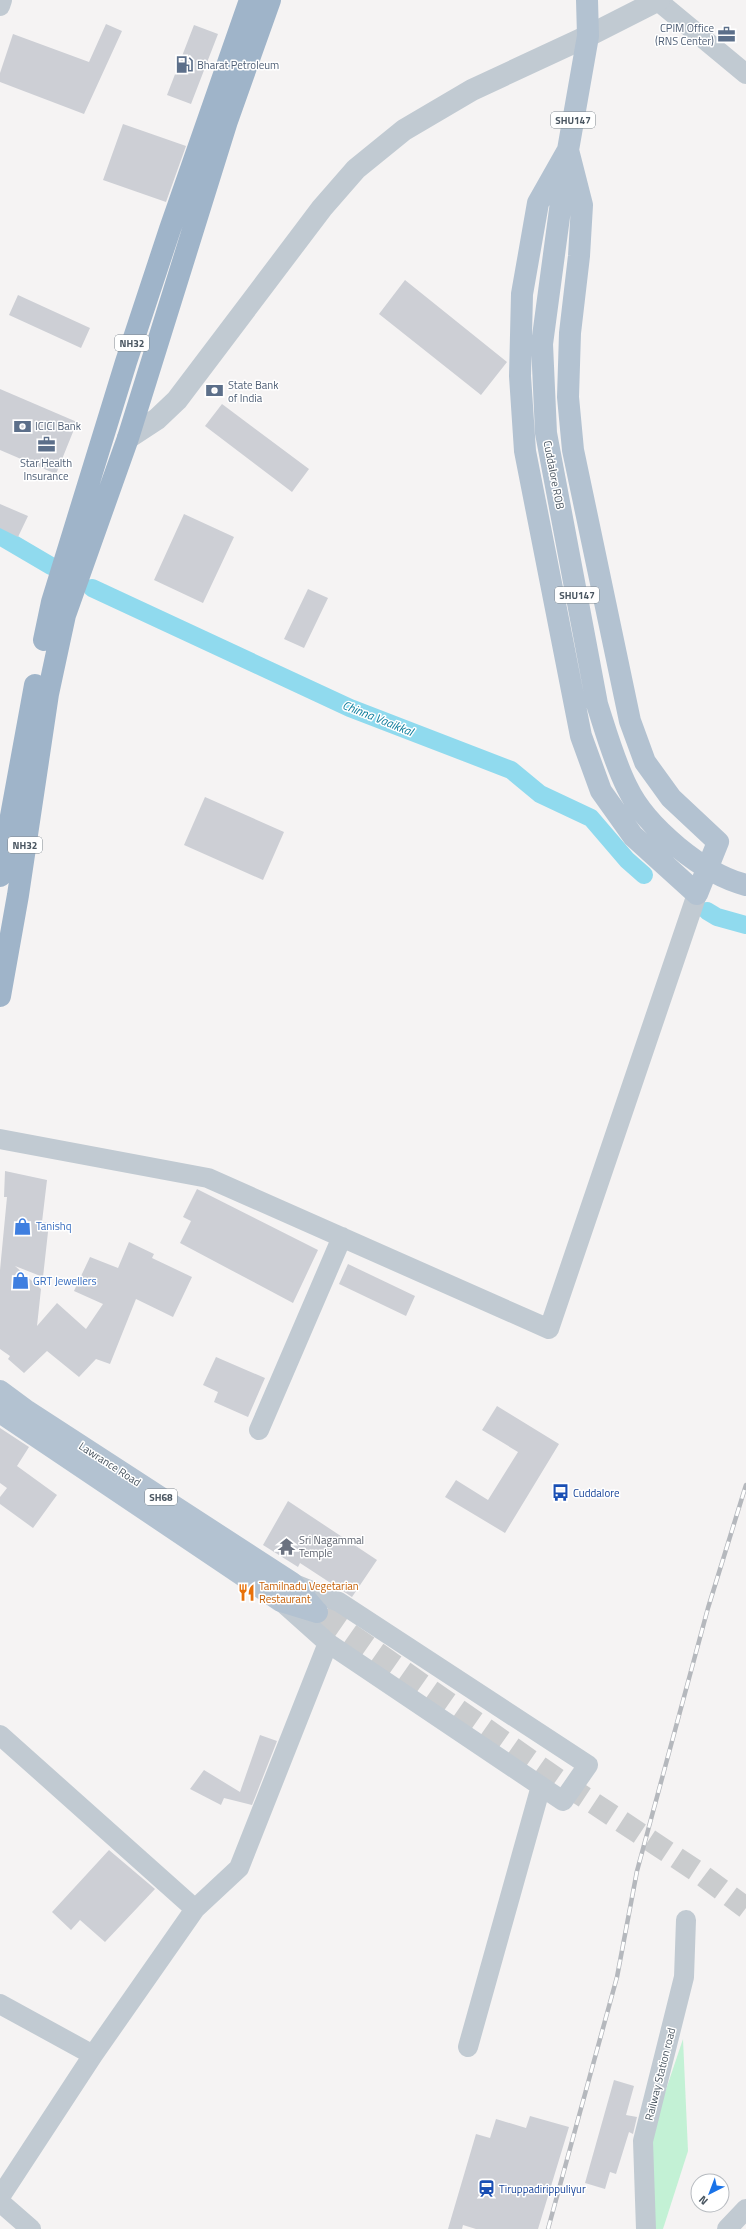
<svg xmlns="http://www.w3.org/2000/svg" width="746" height="2229" viewBox="0 0 746 2229" font-family="'Titillium Web',sans-serif">
	<style>
		.green { fill: #c3f1d5 }
		.lines { fill: none; stroke-linecap: round; stroke-linejoin: round }
		.canal { stroke: #90daee; stroke-width: 18 }
		.building { fill: #cdcfd5 }
		.primary-tunnel { stroke: #caccce; stroke-width: 22; stroke-dasharray: 22 11; stroke-linecap: butt }
		.minor { stroke: #c1cad2; stroke-width: 20 }
		.tertiary { stroke: #c1cad2; stroke-width: 22 }
		.primary { stroke: #b3c2d1; stroke-width: 22 }
		.trunk { stroke: #9fb4c9; stroke-width: 22 }
		.rail-casing { stroke: #b5b8bd; stroke-width: 4.5 }
		.rail { stroke: #fff; stroke-width: 3; stroke-dasharray: 9; stroke-linecap: butt }
		.labels { text-anchor: middle; dominant-baseline: central; stroke-width: 3; stroke-linejoin: round; paint-order: stroke }
		.shield { fill: #fff; stroke: #808990; stroke-width: 1 }
		.shield-label { font-size: 10px; font-weight: bold; fill: #4a5661 }
		.service-label { font-size: 11px; fill: #4e5e75; stroke: #fff; text-anchor: start }
		.street-label { font-size: 11px; fill: #4a5661; stroke: #fff }
		.shop-label { font-size: 11px; fill: #366cbe; stroke: #fff; text-anchor: start }
		.transit-label { font-size: 11px; fill: #164399; stroke: #fff; text-anchor: start }
		.worship-label { font-size: 11px; fill: #5b616d; stroke: #fff; text-anchor: start }
		.food-label { font-size: 11px; fill: #c56008; stroke: #fff; text-anchor: start }
		.water-label { font-size: 12px; font-style: italic; fill: #0c7c9b; stroke: #fff }
	</style>
	<rect width="100%" height="100%" fill="#f5f3f3"/>
	<!-- green -->
	<path class="green" d="M683 2039 688 2151 663 2229H654L649 2140Z"/>
	<g class="lines">
		<!-- canal -->
		<path class="canal" d="M0 536 51 566
			M92 588 350 708 511 770 540 794 591 818 627 860 644 875
			M707 911 717 917 746 925"/>
	</g>
	<!-- building -->
	<path class="building" d="M106 24 122 31 84 114 0 82V73L13 34 89 62Z
		M194 25 218 34 191 104 167 95Z
		M123 124 186 146 166 202 103 180Z
		M405 280 507 362 481 395 379 314Z
		M18 295 90 328 81 348 9 315Z
		M0 389 77 422 56 474 0 450Z
		M222 404 309 469 292 492 205 426Z
		M0 504 28 516 18 537 0 528Z
		M184 514 234 537 203 603 154 580Z
		M308 589 328 598 304 648 284 639Z
		M205 797 284 832 263 880 184 845Z
		M5 1171 47 1180 42 1222 49 1223 43 1277 15 1266 41 1289 37 1326 57 1303 86 1329 103 1304 74 1291 90 1257 118 1268 129 1242 154 1254 152 1258 192 1277 173 1317 136 1299 110 1364 96 1359 79 1377 47 1351 24 1373 8 1359 10 1356 0 1349V1270L7 1197H4Z
		M197 1189 318 1250 293 1303 180 1243 191 1221 183 1217Z
		M348 1264 415 1296 406 1316 339 1284Z
		M216 1357 265 1378 248 1417 214 1402 218 1392 203 1385Z
		M497 1406 559 1444 505 1533 445 1497 456 1480 488 1500 518 1452 482 1430Z
		M0 1428 29 1447 17 1466 57 1495 33 1528 0 1504V1497L7 1488 0 1483Z
		M288 1501 377 1560 352 1597 300 1563 298 1567 263 1545Z
		M260 1735 277 1741 252 1805 224 1798 221 1805 190 1789 204 1770 240 1792Z
		M109 1850 155 1889 105 1942 80 1920 71 1930 52 1912Z
		M614 2080 634 2086 626 2115 637 2117 633 2134 629 2132 616 2174 610 2172 605 2189 585 2183Z
		M530 2116 569 2127 538 2229H476L463 2225 462 2229H448L476 2134 490 2138 496 2119 526 2128Z"/>
	<g class="lines">
		<!-- primary-tunnel -->
		<path class="primary-tunnel" d="M323 1615 560 1781 695 1870 746 1908"/>
		<!-- minor -->
		<path class="minor" d="M658 1 746 74
			M0 6 2 0
			M0 1139 208 1178 549 1329 697 894
			M259 1430 342 1237
			M281 1601 328 1643 563 1801 588 1765 339 1602 292 1583
			M0 1735 195 1909
			M0 2004 93 2055
			M468 2047 541 1786
			M0 2197 93 2055 195 1909 239 1868 328 1643
			M0 2202 31 2229
			M646 2229 643 2141 684 1977 686 1920
			M727 2229 746 2209"/>
		<!-- tertiary -->
		<path class="tertiary" d="M128 438 157 419 177 400 322 208 356 169 404 130 472 90 588 36 659 0"/>
		<!-- primary -->
		<path class="primary" d="M587 0 588 36 568 150 542 344 546 433 597 704C606 732 614 761 627 787 646 827 703 874 746 885
			M568 150 582 205 579 256 570 333 568 397 573 450 630 721 645 762 671 798 718 842 697 894 633 836 601 791 581 736 525 451 520 376 522 294 538 203Z
			M0 1391 27 1411 292 1583 315 1610
			M0 1412 281 1601 317 1612"/>
		<!-- trunk -->
		<path class="trunk" d="M44 640 52 602 126 362 170 229 250 0
			M0 876 35 685
			M0 996 18 895 48 694 65 615 128 438 227 121 270 0"/>
		<defs>
			<path id="rail" d="M548 2229 617 1977 637 1871 708 1608 746 1485"/>
		</defs>
		<!-- rail casing -->
		<use href="#rail" class="rail-casing"/>
		<!-- rail -->
		<use href="#rail" class="rail"/>
	</g>
	<!-- icons -->
	<defs>
		<symbol id="office-bare" viewBox="-9 -9 18 18"><path d="M-6-3h4V-5.5h4V-3h4V5H-6ZM-1-4.5V-3h2v-1.5ZM-6 0V1H6V0Z" fill="#5c6f8a" stroke="#fff" stroke-width="2.5" paint-order="stroke"/></symbol>
		<symbol id="fuel-bare" viewBox="-9 -9 18 18"><path d="M-5.5-6h7V0h2V4h1.3V-2.5L3-4.5l.8-.8L6-3V5H2.5V1h-1V6h-7ZM-4.2-4.7v3.2H.2V-4.7Z" fill="#5c6f8a" stroke="#fff" stroke-width="2.5" paint-order="stroke"/></symbol>
		<symbol id="bank-bare" viewBox="-9 -9 18 18"><path d="M-6-4H6V4H-6ZM0-2.3a2.3 2.3 0 1 0 0 4.6a2.3 2.3 0 1 0 0-4.6Z" fill="#5c6f8a" stroke="#fff" stroke-width="2.5" paint-order="stroke"/></symbol>
		<symbol id="shop-bare" viewBox="-9 -9 18 18"><path d="M-5-2.5h2.3a2.7 3.5 0 0 1 5.4 0H5L5.5 6h-11ZM-1.5-2.5h3a1.5 2.3 0 0 0-3 0Z" fill="#3f7fe0" stroke="#fff" stroke-width="2.5" paint-order="stroke"/></symbol>
		<symbol id="bus-bare" viewBox="-9 -9 18 18"><path d="M-5-6H5V4H4V6H2V4H-2V6H-4V4H-5ZM-3.5-4V0h7V-4ZM-3.5 1.2v1.5H-2V1.2ZM2 1.2v1.5H3.5V1.2Z" fill="#1a4fb4" stroke="#fff" stroke-width="2.5" paint-order="stroke"/></symbol>
		<symbol id="temple-bare" viewBox="-9 -9 18 18"><path d="M0-6L5-2H3V0L6.5 2.5H4V6H1.5V3h-3V6H-4V2.5H-6.5L-3 0V-2H-5Z" fill="#6b7280" stroke="#fff" stroke-width="2.5" paint-order="stroke"/></symbol>
		<symbol id="restaurant-bare" viewBox="-9 -9 18 18"><path d="M-5-6h1v4h1v-4h1v4h1v-4h1v5L-1.5 .5V6h-2V.5L-5-1ZM5-6V6H3V1.5H1.5Q1.5-4 5-6Z" fill="#e8710a" stroke="#fff" stroke-width="2.5" paint-order="stroke"/></symbol>
		<symbol id="station-bare" viewBox="-9 -9 18 18"><path d="M-3-6H3Q5-6 5-4V2Q5 4 3 4L4.5 6H3L1.5 4h-3L-3 6H-4.5L-3 4Q-5 4-5 2V-4Q-5-6-3-6ZM-3.5-4v3h7v-3ZM-3.5 1v1.5H-2V1ZM2 1v1.5H3.5V1Z" fill="#1a4fb4" stroke="#fff" stroke-width="2.5" paint-order="stroke"/></symbol>
	</defs>
	<g fill-rule="evenodd">
		<use href="#office-bare" x="714" y="22" width="25" height="25"/>
		<use href="#fuel-bare" x="172" y="52" width="25" height="25"/>
		<use href="#bank-bare" x="202" y="378" width="25" height="25"/>
		<use href="#bank-bare" x="10" y="414" width="25" height="25"/>
		<use href="#office-bare" x="34" y="432" width="25" height="25"/>
		<use href="#shop-bare" x="10" y="1214" width="25" height="25"/>
		<use href="#shop-bare" x="8" y="1268" width="25" height="25"/>
		<use href="#bus-bare" x="548" y="1480" width="25" height="25"/>
		<use href="#temple-bare" x="274" y="1534" width="25" height="25"/>
		<use href="#restaurant-bare" x="234" y="1580" width="25" height="25"/>
		<use href="#station-bare" x="474" y="2176" width="25" height="25"/>
	</g>
	<g class="labels">
		<!-- shield labels -->
		<g class="shield">
			<rect x="551" y="112" width="44" height="16" rx="3"/>
			<rect x="115" y="335" width="34" height="16" rx="3"/>
			<rect x="555" y="587" width="44" height="16" rx="3"/>
			<rect x="8" y="837" width="34" height="16" rx="3"/>
			<rect x="145" y="1489" width="32" height="16" rx="3"/>
		</g>
		<g class="shield-label">
			<text x="573" y="120">SHU147</text>
			<text x="132" y="343">NH32</text>
			<text x="577" y="595">SHU147</text>
			<text x="25" y="845">NH32</text>
			<text x="161" y="1497">SH68</text>
		</g>
		<!-- service labels -->
		<g class="service-label">
			<text x="714" y="28" text-anchor="end">CPIM Office<tspan x="714" dy="13">(RNS Center)</tspan></text>
			<text x="197" y="65">Bharat Petroleum</text>
			<text x="228" y="385">State Bank<tspan x="228" dy="13">of India</tspan></text>
			<text x="35" y="426">ICICI Bank</text>
			<text x="46" y="463" text-anchor="middle">Star Health<tspan x="46" dy="13">Insurance</tspan></text>
		</g>
		<!-- street labels -->
		<g class="street-label">
			<text transform="translate(554 475) rotate(79)">Cuddalore ROB</text>
			<text transform="translate(110 1464) rotate(33)">Lawrance Road</text>
			<text transform="translate(660 2074) rotate(-76)">Railway Station road</text>
		</g>
		<!-- shop labels -->
		<g class="shop-label">
			<text x="36" y="1226">Tanishq</text>
			<text x="33" y="1281">GRT Jewellers</text>
		</g>
		<!-- transit labels -->
		<g class="transit-label">
			<text x="573" y="1493">Cuddalore</text>
			<text x="499" y="2189">Tiruppadirippuliyur</text>
		</g>
		<!-- worship labels -->
		<g class="worship-label">
			<text x="299" y="1540">Sri Nagammal<tspan x="299" dy="13">Temple</tspan></text>
		</g>
		<!-- food labels -->
		<g class="food-label">
			<text x="259" y="1586">Tamilnadu Vegetarian<tspan x="259" dy="13">Restaurant</tspan></text>
		</g>
		<!-- water labels -->
		<g class="water-label">
			<text transform="translate(378 718) rotate(22)">Chinna Vaaikkal</text>
		</g>
	</g>
	<!-- north arrow -->
	<g transform="translate(710 2193) rotate(222)"><circle r="19" fill="#ffffff" stroke="#b7bbc0"/>
	<path d="M0-3L7 15L0 10L-7 15Z" fill="#1a73e8"/>
	<text y="-6" font-size="11" font-weight="bold" text-anchor="middle" fill="#4a5661">N</text>
	</g>
</svg>
